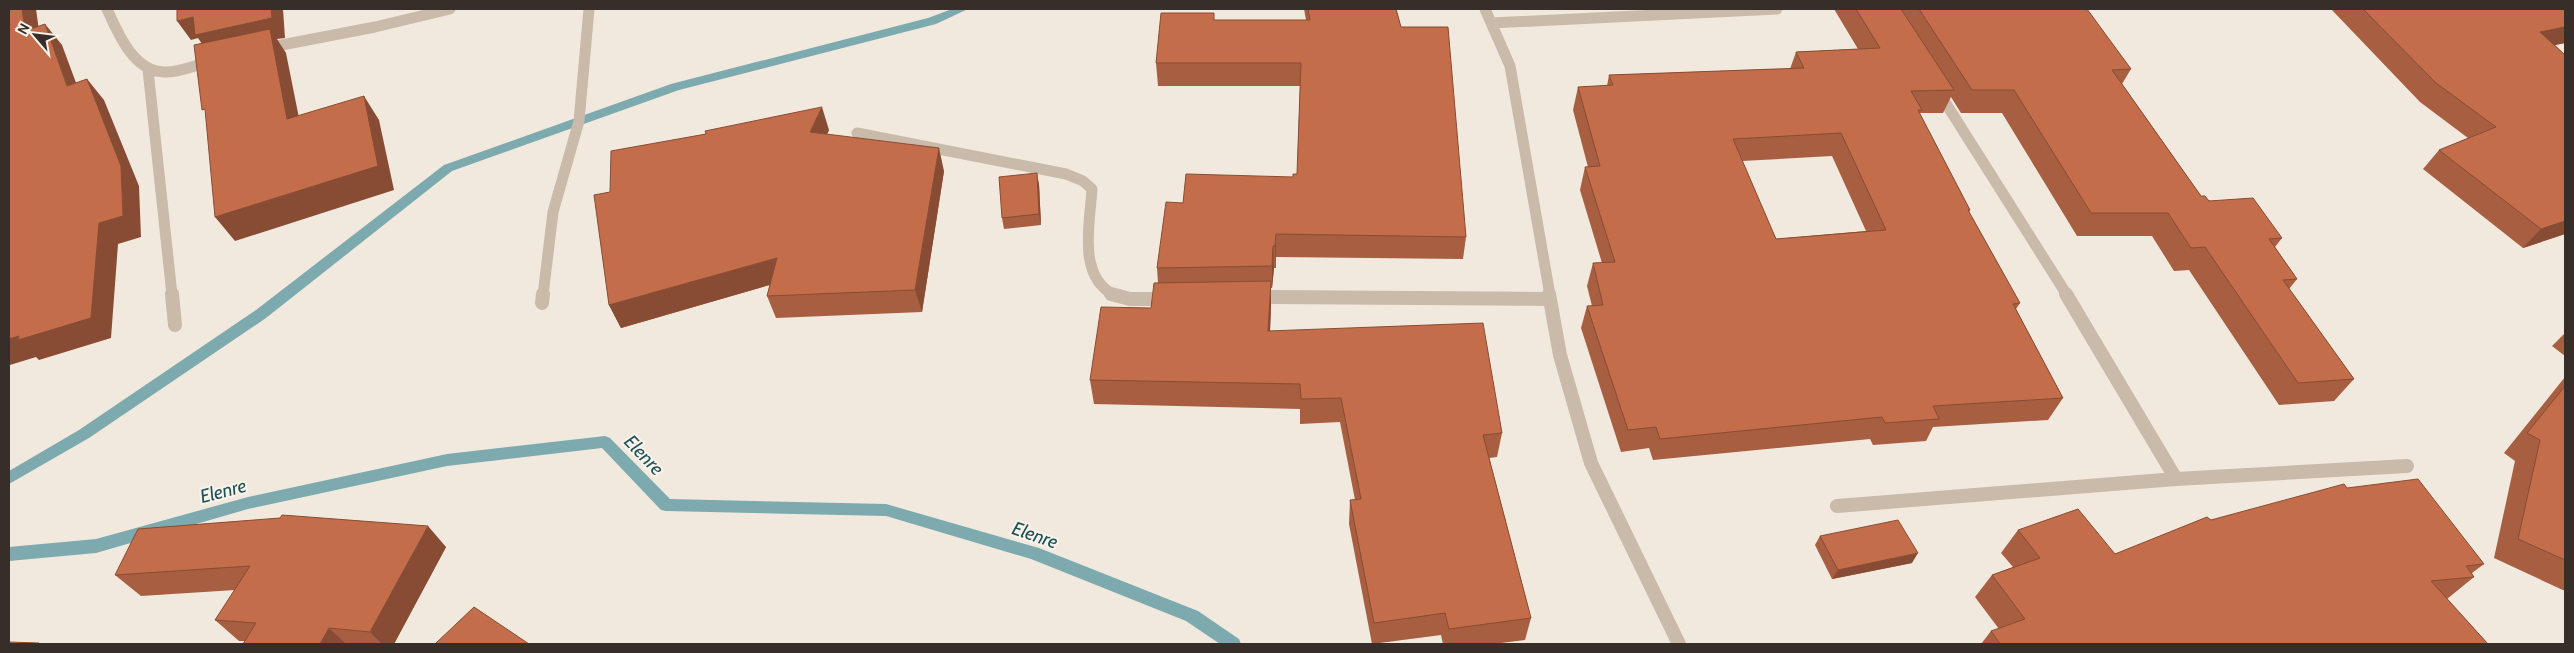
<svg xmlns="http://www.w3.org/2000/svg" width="2574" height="653" viewBox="0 0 2574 653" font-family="Cabin,sans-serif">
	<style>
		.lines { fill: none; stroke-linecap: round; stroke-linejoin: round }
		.stream { fill: #7daaae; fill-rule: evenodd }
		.street-far1 { stroke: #cabaaa; stroke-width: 11 }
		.street { stroke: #cabaaa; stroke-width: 14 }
		.wall { fill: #a85e40; fill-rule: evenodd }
		.shaded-wall { fill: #884c34 }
		.building { fill: #c36d4a; stroke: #884c34; fill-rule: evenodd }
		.labels { text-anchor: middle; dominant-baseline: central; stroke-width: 4; stroke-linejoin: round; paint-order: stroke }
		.water-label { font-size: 19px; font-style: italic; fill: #1f5258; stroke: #f9f3ea }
	</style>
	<rect width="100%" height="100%" fill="#f2e9de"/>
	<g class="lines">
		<!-- stream -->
		<path class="stream" d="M952 9H968L936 24 679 90 452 171 266 318 89 438 9 484V471L79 430 256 310 444 165 671 84 928 18Z
			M605 436 610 438 670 499 886 504 1039 548 1198 611 1239 639 1241 644H1220L1186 621 1031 559 886 516 666 511 661 510 602 448 447 466 248 509 96 553 9 561V547L96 539 248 497 447 454Z"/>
		<!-- street-far1 -->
		<path class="street-far1" d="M107 9C118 33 133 71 164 72 180 73 197 64 213 61
			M1485 9 1510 66 1550 295
			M1491 23 1777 9
			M266 48 375 27 450 9
			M148 70 172 295
			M1938 91 2067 295
			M857 133 1066 174 1083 181 1092 189C1090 223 1077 276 1114 295
			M543 295 553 212 579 121 589 9"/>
		<!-- street -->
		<path class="street" d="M172 294 175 325
			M1111 294 1130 299H1168
			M1549 294 1560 355 1591 463 1679 644
			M2066 294 2176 479
			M1255 297 1550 299
			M542 303 543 294
			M1837 506 2176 479 2407 466"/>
	</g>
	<!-- wall -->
	<path class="wall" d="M1304 9H1396L1401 27 1466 237 1463 259 1276 257V268H1274L1272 288H1271V306L1270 331 1502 433 1497 457 1489 458 1531 618 1525 640 1493 644H1443L1441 635 1372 644 1349 524 1350 500H1355L1340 422 1300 424V409L1094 404 1090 380 1151 308 1158 283 1157 268 1183 203 1293 177 1297 174 1300 86H1158L1156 63 1214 20H1306Z
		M1834 9H2086L2131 69 2122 84 2201 196 2282 238 2275 247 2297 279 2289 289 2354 379 2334 401 2279 405 2189 270 2174 271 2152 236H2077L2002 113H1961L1951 97 1943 113H1920V114L1970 210 1969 212 2020 303 2016 309 2063 398 2048 420 1933 427 1926 441 1873 445 1870 439 1653 460 1649 448 1621 452 1581 328 1587 306H1592L1587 286 1593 263H1602L1580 190 1585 167H1588L1573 110 1578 87 1607 86 1609 75 1790 69 1796 52 1858 49ZM1832 156 1866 231 1776 239 1742 161Z
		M2331 9H2565V43L2555 45 2565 55V234L2523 248 2423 169 2439 150 2468 138 2420 102Z
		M829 130 827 134 944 171 922 312 776 318 767 296 770 285 621 328 609 305 610 192Z
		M1039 184 1041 225 1004 229 1002 218Z
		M2565 333V356L2552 346Z
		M2565 377V591L2494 558 2515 461 2504 453Z
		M2347 488 2484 564 2472 573 2474 577 2447 599 2488 644H1981L1991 631 1999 629 1975 597 1992 575 2013 567 2001 553 2018 530 2115 554 2211 520Z
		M1820 536 1912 563 1832 579 1815 545Z
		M446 547 394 644H243L245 641H239L215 620 235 590 141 596 115 575Z"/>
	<!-- shaded-wall -->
	<path class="shaded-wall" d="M22 9H36L42 52 25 31Z
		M271 9H283L285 38 277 39 286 53 304 143 209 54 198 38 191 40 177 21 193 17Z
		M45 24 62 45 85 107 67 86Z
		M2565 27V43L2524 51 2540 32Z
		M87 79 104 100 139 186 141 237 118 244 111 338 39 360 36 357 10 365 9 364V339L99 223Z
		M364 96 379 120 394 190 235 241 215 217Z
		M822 107 829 130 818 155 810 132Z
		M939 148 944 171 922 312 915 290Z
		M1037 173 1039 184 1041 225 1039 214Z
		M2565 221V234L2523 248 2541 229Z
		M1276 234V268L1275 246Z
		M1273 246 1274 268 1272 288V266Z
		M777 258 786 280 621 328 609 305Z
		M1271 281V306L1269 356 1268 331Z
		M428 526 446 547 394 644H382L370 632Z
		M1918 553 1912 563 1832 579 1838 570Z
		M329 628 346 644H320Z"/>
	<!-- building -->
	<path class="building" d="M9 9H22L25 31 45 24 67 86 87 79 121 166 123 216 99 223 91 318 18 340 19 336 9 339Z
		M177 9H271L272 18 195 35 193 17 177 21Z
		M1308 9H1396L1401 27H1448L1466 237 1276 234 1275 246H1273L1272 266 1157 268 1166 202 1183 203 1186 174 1293 177V174H1297L1301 63H1156L1161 13H1214V20H1310Z
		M1856 9H1901L1954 90 1911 91 1922 110H1918L1970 210H1968L2020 303 2013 304 2063 398 1933 406 1939 419 1885 423 1882 417 1660 439 1656 427 1628 430 1587 306 1603 305 1593 263 1615 262 1585 167 1600 166 1578 87 1613 85 1609 75 1804 68 1796 52 1880 48ZM1841 133 1886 230 1776 239 1733 139Z
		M1919 9H2087L2131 69 2112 70 2201 196H2205L2209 201 2253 198 2282 238 2269 239 2297 279 2283 280 2354 379 2298 383 2205 247 2191 248 2168 213H2091L2014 90H1972Z
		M2363 9H2565V27L2540 32 2565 55V221L2541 229 2439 150 2496 127 2436 83Z
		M270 29 287 119 364 96 378 166 215 217 205 109 202 110 194 45Z
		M822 107 810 132 939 148 915 290 767 296 777 258 609 305 594 195 610 192 611 151 706 134 705 131Z
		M1037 173 1039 214 1002 218 999 177Z
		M1271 281 1268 331 1483 323 1502 433 1483 435 1531 618 1449 629 1445 613 1374 623 1350 500 1361 499 1341 398 1301 399 1300 384 1090 380 1101 307 1151 308 1154 283Z
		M2565 386V560L2518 539 2540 440 2527 433Z
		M2418 479 2484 564 2466 566 2474 577 2431 581 2488 644H2000L1991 631 2025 619 1992 575 2040 558 2018 530 2078 509 2115 554 2207 517 2211 520 2344 484 2347 488Z
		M282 515 428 526 370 632 329 628 320 644H243L256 623 215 620 250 566 115 575 138 529 280 518Z
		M1898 520 1918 553 1838 570 1820 536Z
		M474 607 529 644H435Z
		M9 642 39 643 38 644H9Z"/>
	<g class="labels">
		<!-- water labels -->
		<g class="water-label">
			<text transform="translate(644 455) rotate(46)">Elenre</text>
			<text transform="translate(223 491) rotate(-15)">Elenre</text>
			<text transform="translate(1035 535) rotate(19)">Elenre</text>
		</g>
	</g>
	<!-- border -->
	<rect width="2574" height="653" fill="none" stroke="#372e29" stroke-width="20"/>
	<!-- north arrow -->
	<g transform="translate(35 35) rotate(298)" stroke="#f9f3ea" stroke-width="4" paint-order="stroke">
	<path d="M0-4L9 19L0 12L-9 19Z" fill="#372e29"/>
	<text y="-8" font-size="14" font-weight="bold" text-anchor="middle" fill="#372e29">N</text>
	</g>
</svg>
